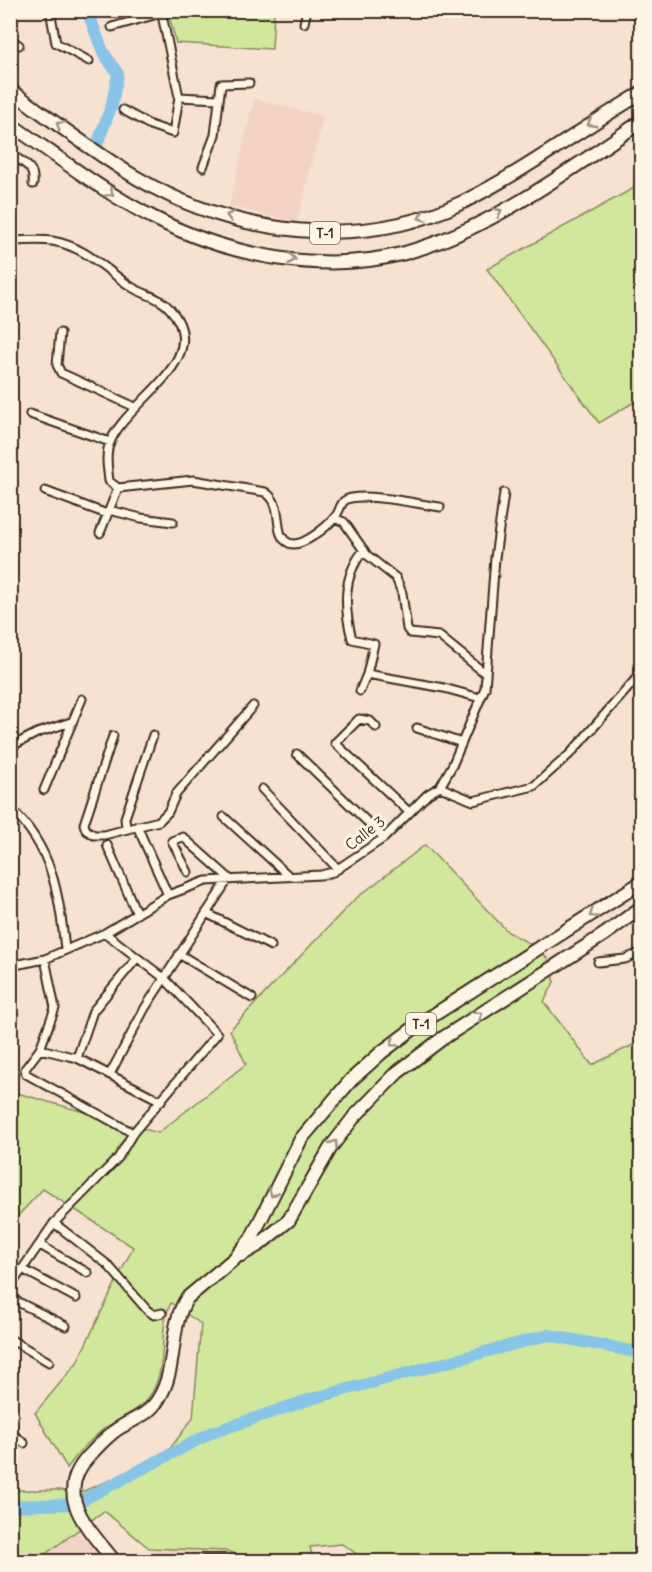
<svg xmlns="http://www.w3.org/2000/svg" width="652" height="1572" viewBox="0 0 652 1572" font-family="Delius,sans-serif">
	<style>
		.built { fill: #f3d3c3 }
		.green { fill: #d1e79c; stroke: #86885d; stroke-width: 1.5 }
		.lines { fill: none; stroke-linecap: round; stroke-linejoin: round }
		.river { stroke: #87c4e7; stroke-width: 12 }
		.street-casing { stroke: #3b2a1e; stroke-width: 11 }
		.secondary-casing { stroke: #3b2a1e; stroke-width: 14 }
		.highway-casing { stroke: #3b2a1e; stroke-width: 16 }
		.street { stroke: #fcf5e5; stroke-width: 7 }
		.secondary { stroke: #fcf5e5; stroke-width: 9 }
		.highway { stroke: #fcf5e5; stroke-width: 12 }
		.oneway { stroke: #9c9082 }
		.labels { text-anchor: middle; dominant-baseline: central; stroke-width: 6; stroke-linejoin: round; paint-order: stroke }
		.shield { fill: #fcf5e5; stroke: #75675a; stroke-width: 1.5 }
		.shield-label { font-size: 14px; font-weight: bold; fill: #3b2a1e }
		.street-label { font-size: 15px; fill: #3b2a1e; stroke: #fcf5e5 }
	</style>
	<rect width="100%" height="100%" fill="#f7e1d1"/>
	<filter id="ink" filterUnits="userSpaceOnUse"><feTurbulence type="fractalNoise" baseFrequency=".0167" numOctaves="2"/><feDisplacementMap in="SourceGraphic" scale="12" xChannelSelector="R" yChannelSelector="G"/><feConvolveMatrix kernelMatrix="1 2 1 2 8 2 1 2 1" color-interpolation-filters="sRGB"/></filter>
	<g filter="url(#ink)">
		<!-- built -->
		<path class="built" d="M254 99 323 116 297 223 229 206Z
			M90 1521 107 1545 117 1552 136 1557 173 1545 223 1549 226 1561 36 1562Z"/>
		<!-- green -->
		<path class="green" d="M168 11H274L272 49 176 43Z
			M641 184V398L599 423 487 269Z
			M425 845 508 932 540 949 554 968V982L544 1002 592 1065 641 1041V1561H367L342 1544 310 1547 313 1561H254L227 1551 149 1548 104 1511 36 1561H11V1490H59L79 1493 163 1458 193 1418 201 1324 171 1303C158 1329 167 1358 156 1384 147 1408 125 1415 105 1428 90 1439 78 1453 67 1468L35 1413 76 1364 133 1247 43 1189 11 1223 10 1091 158 1133 246 1064 230 1030 354 900Z"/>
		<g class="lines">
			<!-- river -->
			<path class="river" d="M87 10 103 52 118 74 112 104 97 145
				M10 1506 75 1504 211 1433 311 1399 548 1335 642 1353"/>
			<defs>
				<path id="street" d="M50 10 56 43 89 61
					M304 23 307 10
					M112 27 161 13
					M10 39 19 45
					M179 97 218 99
					M123 110 150 125 173 133 179 97 161 10
					M10 153C23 164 35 165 33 184
					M203 167 215 135 221 84 249 83
					M10 241C24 241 38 239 52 241 84 246 105 269 130 286 143 295 159 296 170 309 216 361 124 401 109 445 105 456 108 470 109 481L118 488 193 480 265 492C286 505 271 535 289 543 301 549 328 526 335 517 339 513 340 505 344 501 357 490 423 505 440 507
					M60 333 57 365 61 373 135 407
					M30 414 110 442
					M45 491 107 514
					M109 510 141 518 173 522
					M334 518 344 522 367 555 396 578 402 593 407 629 410 633 439 636 486 674
					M100 533 118 488
					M367 674 444 688 480 698
					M360 691 367 674 374 644 352 639C344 608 342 576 364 550
					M376 727 370 721 359 719 335 743 409 812
					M417 728 462 743
					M113 736 84 824 86 830 94 835H104L159 821 168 812 176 794 253 706
					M10 747 37 733 71 722
					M297 754 384 838
					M440 787 473 801 534 786 571 753 642 672
					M262 789 338 869
					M44 790 82 699
					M10 808C52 846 60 896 65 950
					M224 817 289 876
					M137 826 168 895
					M126 828 125 818 153 735
					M107 845 137 914
					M206 913 271 946
					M179 954 252 998
					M45 959 55 1008 40 1049 77 1058 161 1101
					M598 962 625 959 642 952
					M10 966 45 959 105 933 168 895 206 881 321 875 333 872 384 838 428 794 440 787 452 766 485 688 495 558 504 493
					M40 1049 25 1069 26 1074 133 1133
					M77 1058 93 1011 137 958
					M110 1074 145 1008 229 878 183 837 172 841 188 872
					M54 1223 108 1265 147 1310 154 1315 162 1313
					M40 1245 88 1273
					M24 1270 76 1298
					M10 1287 54 1223 118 1158 133 1133 217 1034 164 978 105 933
					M10 1298 66 1326
					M10 1339 49 1362
					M10 1432 24 1443"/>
				<path id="secondary" d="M204 1562H231"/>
				<path id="highway" d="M10 90C52 120 93 152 137 178 234 235 360 252 463 202 525 171 582 128 642 93
					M10 124C57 156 103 192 154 218 228 256 323 275 405 253 491 229 568 171 642 121
					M241 1255 260 1244 289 1220 331 1147 354 1117 398 1072 443 1038 605 934 642 907
					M115 1562C88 1528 52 1495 89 1456 98 1446 108 1435 119 1428 134 1419 150 1414 159 1398 178 1367 168 1328 187 1298L235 1258 251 1239 301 1139 351 1080 382 1052 418 1025 642 882"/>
			</defs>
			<!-- street casing -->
			<use href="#street" class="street-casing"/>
			<!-- secondary casing -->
			<use href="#secondary" class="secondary-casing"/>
			<!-- highway casing -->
			<use href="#highway" class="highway-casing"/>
			<!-- street -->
			<use href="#street" class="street"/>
			<!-- secondary -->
			<use href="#secondary" class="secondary"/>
			<!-- highway -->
			<use href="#highway" class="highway"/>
		</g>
		<!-- one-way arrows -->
		<defs><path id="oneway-chevron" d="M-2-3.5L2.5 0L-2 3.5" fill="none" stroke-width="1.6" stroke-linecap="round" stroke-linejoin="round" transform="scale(1.5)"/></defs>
		<g class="oneway">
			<use href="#oneway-chevron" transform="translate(591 123) rotate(149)"/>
			<use href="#oneway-chevron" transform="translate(60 125) rotate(-145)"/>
			<use href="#oneway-chevron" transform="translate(110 193) rotate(34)"/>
			<use href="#oneway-chevron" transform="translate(498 212) rotate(-27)"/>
			<use href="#oneway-chevron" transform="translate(230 216) rotate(-164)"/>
			<use href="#oneway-chevron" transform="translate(422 217) rotate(160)"/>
			<use href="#oneway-chevron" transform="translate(292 259) rotate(6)"/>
			<use href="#oneway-chevron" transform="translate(593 914) rotate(146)"/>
			<use href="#oneway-chevron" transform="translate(479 1015) rotate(-32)"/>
			<use href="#oneway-chevron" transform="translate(394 1043) rotate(144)"/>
			<use href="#oneway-chevron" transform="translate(334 1144) rotate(-55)"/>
			<use href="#oneway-chevron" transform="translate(273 1193) rotate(114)"/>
		</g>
	</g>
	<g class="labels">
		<!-- shield labels -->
		<g class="shield">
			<rect x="310" y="222" width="30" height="22" rx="4.5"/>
			<rect x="406" y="1013" width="30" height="22" rx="4.5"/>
		</g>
		<g class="shield-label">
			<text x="325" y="233">T-1</text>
			<text x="421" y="1024">T-1</text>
		</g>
		<!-- street labels -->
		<g class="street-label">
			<text transform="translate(365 833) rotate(-38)">Calle 3</text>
		</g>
	</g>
	<!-- margin -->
	<rect width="652" height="1572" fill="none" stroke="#fcf5e5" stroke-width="36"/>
	<rect x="18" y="18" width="616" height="1536" fill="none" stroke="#3b2a1e" stroke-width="2" filter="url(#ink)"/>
</svg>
